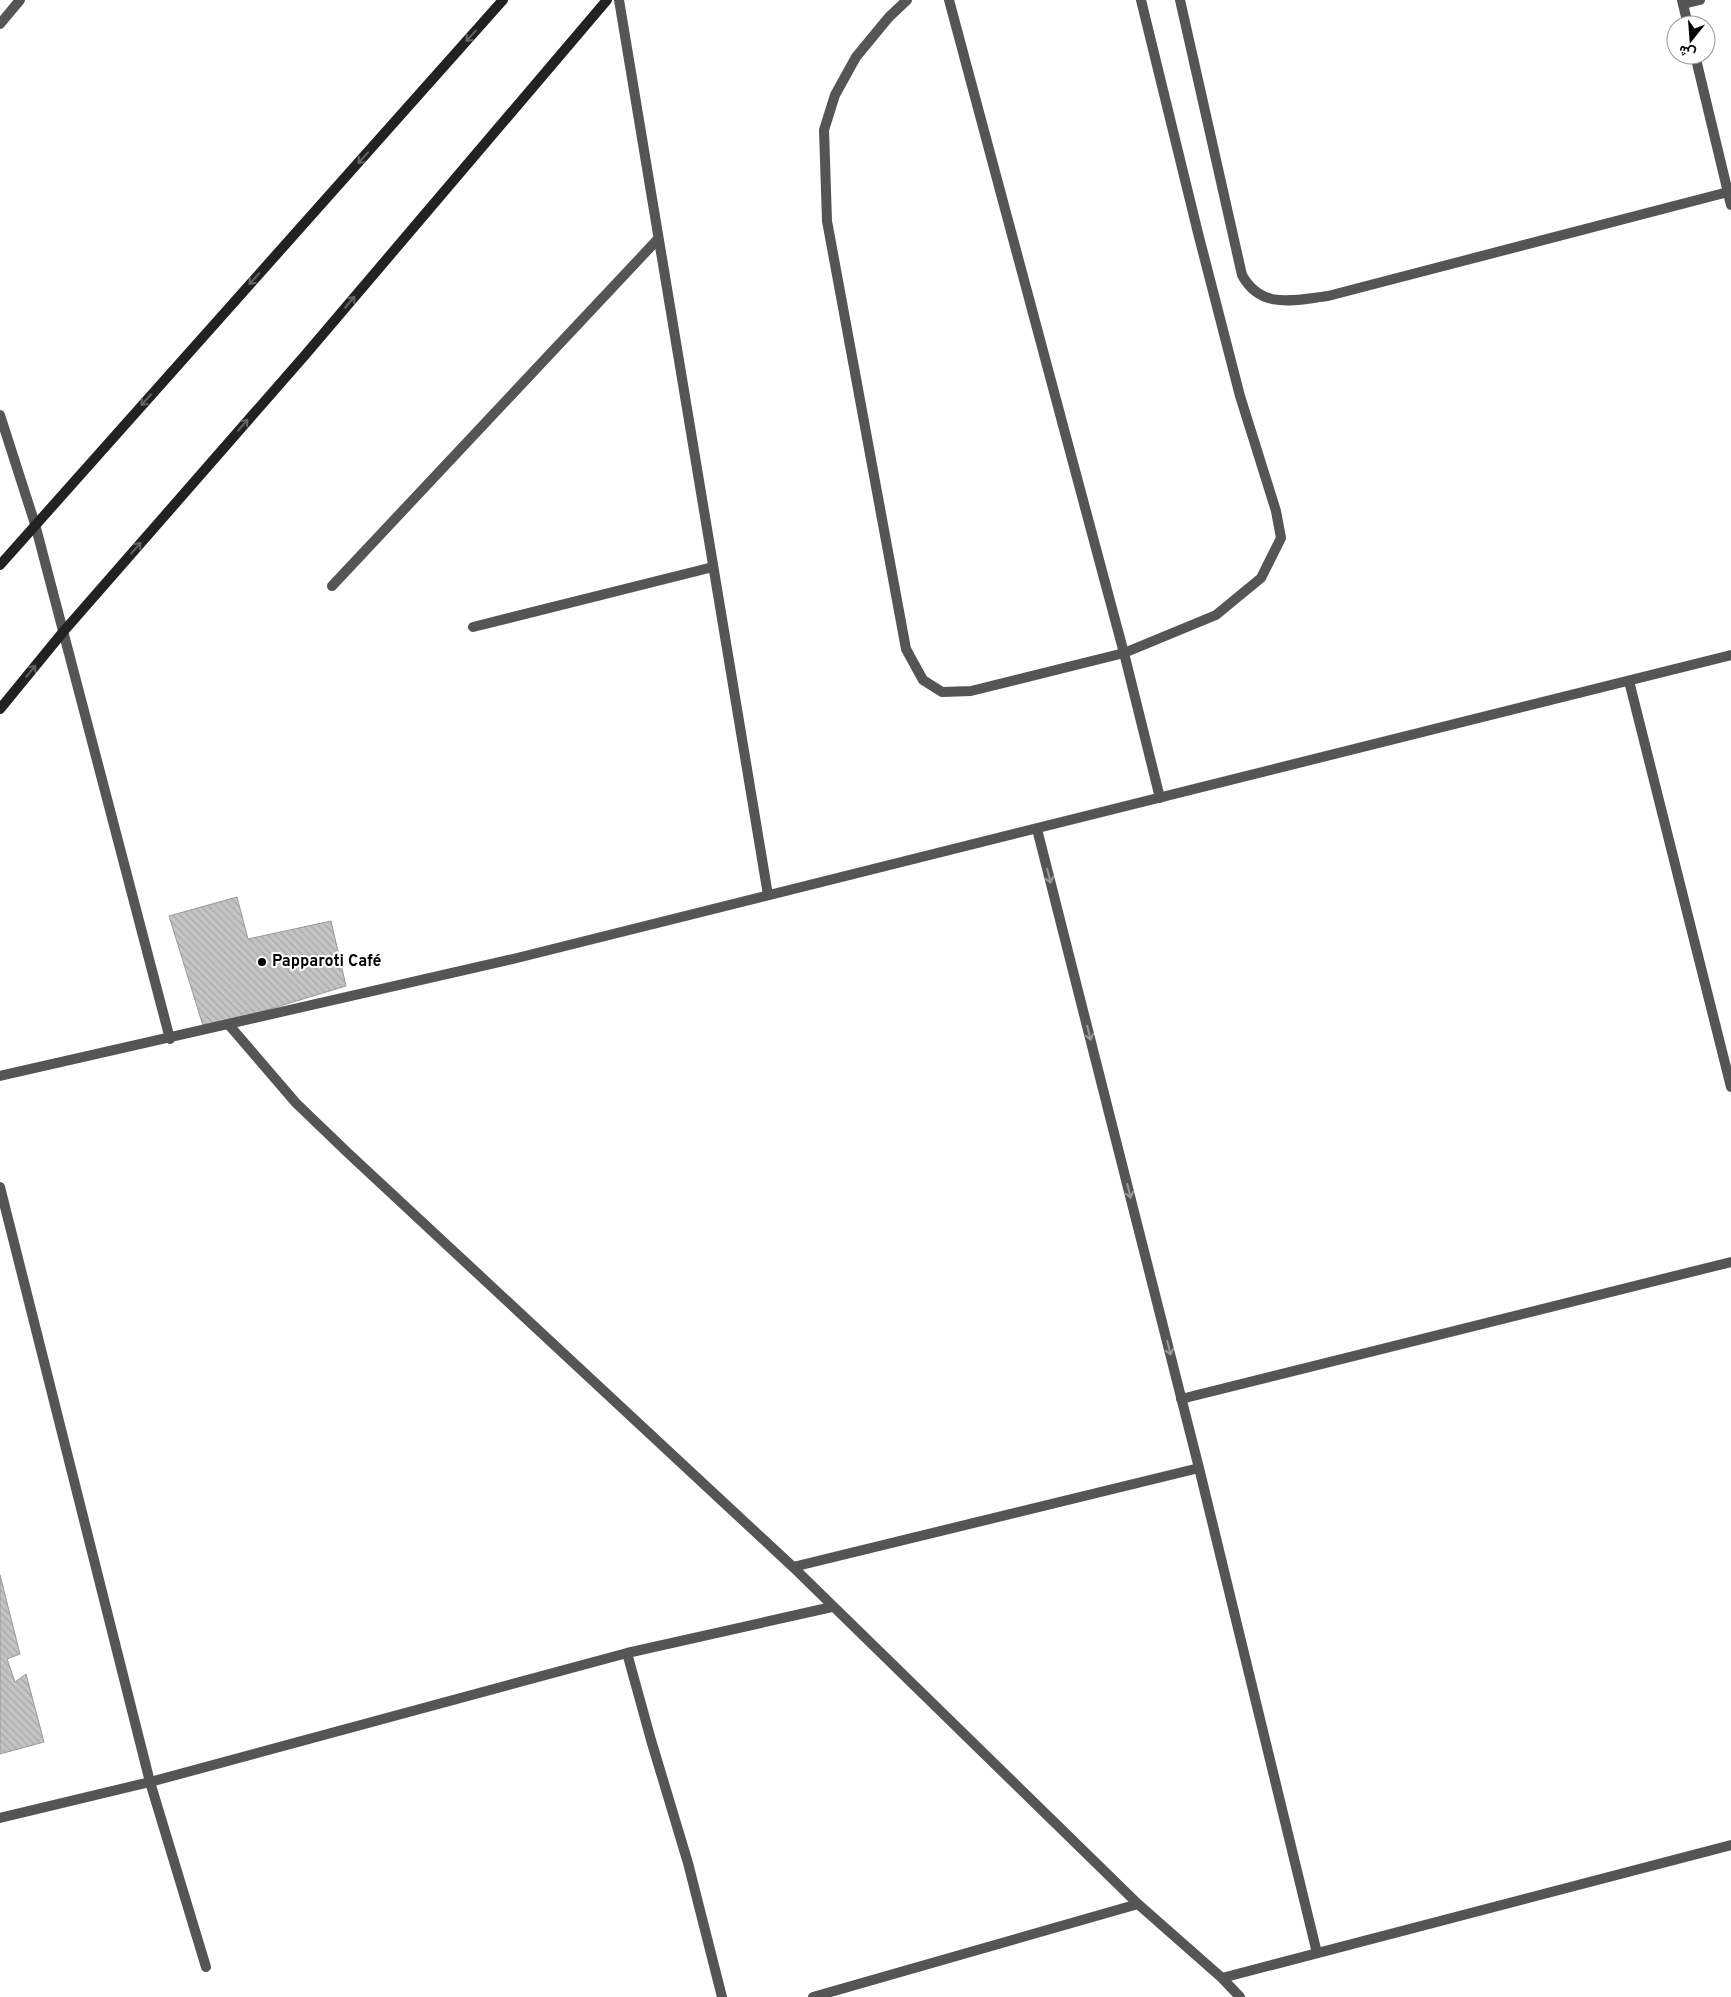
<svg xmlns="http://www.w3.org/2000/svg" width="1731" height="1997" viewBox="0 0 1731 1997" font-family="Overpass,Vazirmatn,sans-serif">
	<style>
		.building { fill: url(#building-back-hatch); stroke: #999 }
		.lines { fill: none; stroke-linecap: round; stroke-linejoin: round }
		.lane { stroke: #555; stroke-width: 10 }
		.street { stroke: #555; stroke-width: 10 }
		.secondary { stroke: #222; stroke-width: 10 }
		.oneway { stroke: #646464 }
		.oneway2 { stroke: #999 }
		.poi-dot { fill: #000; stroke: #fff; stroke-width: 2 }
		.labels { text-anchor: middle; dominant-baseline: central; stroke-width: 4; stroke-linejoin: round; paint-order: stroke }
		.poi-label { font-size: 16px; font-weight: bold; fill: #000; stroke: #fff; text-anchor: start }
	</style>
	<defs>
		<pattern id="building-back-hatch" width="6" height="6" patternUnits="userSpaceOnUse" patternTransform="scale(1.25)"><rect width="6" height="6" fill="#c4c4c4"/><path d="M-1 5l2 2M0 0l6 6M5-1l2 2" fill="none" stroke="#a7a7a7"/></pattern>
	</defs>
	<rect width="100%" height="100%" fill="#fff"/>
	<!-- building -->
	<path class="building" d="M237 897 248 939 331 921 346 986 204 1029 169 916Z
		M0 1575 20 1654 7 1659 15 1682 26 1674 44 1742 0 1754Z"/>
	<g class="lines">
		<!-- lane -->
		<path class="lane" d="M907 0 889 17 856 57 835 95 824 130 827 221 906 649 923 680 942 692 971 691 1124 653 1216 615 1261 578 1281 538 1276 511 1240 396 1198 233 1141 0
			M949 0 1124 653 1160 798
			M332 586 658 239
			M473 627 713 567"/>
		<!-- street -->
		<path class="street" d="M619 0 768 895
			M1180 0 1242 275C1261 310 1294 300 1328 296L1728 192
			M1682 0 1688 25
			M1683 4 1700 0
			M0 24 20 0
			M1695 55 1731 205
			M0 415 35 524 170 1039
			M1629 681 1731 1087
			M1037 829 1199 1468 1317 1953
			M229 1025 296 1103 348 1153 793 1567 1138 1904 1222 1978 1240 1997
			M0 1076 513 959 1731 655
			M0 1187 150 1782 206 1967
			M1181 1399 1731 1262
			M793 1567 1199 1468
			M627 1653 651 1740 688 1863 722 1997
			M0 1818 150 1782 627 1653 832 1607
			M1222 1978 1731 1845
			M813 1997 1138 1904"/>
		<!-- secondary -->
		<path class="secondary" d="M0 565 503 0
			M0 709 63 632 306 354 607 0"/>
	</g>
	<!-- one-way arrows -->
	<defs><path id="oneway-shaft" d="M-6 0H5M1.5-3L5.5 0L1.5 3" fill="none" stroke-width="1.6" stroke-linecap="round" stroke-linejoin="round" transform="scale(1.25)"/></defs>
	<g class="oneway">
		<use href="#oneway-shaft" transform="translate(471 36) rotate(132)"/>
		<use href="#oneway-shaft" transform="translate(363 158) rotate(132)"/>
		<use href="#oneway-shaft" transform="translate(254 279) rotate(132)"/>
		<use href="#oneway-shaft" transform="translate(350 302) rotate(-50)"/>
		<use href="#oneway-shaft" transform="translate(146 400) rotate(132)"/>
		<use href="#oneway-shaft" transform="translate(243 425) rotate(-49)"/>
		<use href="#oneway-shaft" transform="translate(136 548) rotate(-49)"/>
		<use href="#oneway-shaft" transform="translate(31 671) rotate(-51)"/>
	</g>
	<g class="oneway2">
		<use href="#oneway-shaft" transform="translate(1049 876) rotate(76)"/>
		<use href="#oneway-shaft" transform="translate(1089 1033) rotate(76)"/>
		<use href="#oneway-shaft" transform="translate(1129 1191) rotate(76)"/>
		<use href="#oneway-shaft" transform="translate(1169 1348) rotate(76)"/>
	</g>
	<!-- markers -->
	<circle class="poi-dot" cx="262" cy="962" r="5"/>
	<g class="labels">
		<!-- poi labels -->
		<g class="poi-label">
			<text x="272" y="962">Papparoti Café</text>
		</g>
	</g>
	<!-- north arrow -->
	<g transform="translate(1691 40) rotate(197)"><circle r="24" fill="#ffffff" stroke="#999999"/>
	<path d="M0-4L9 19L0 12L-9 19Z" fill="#000000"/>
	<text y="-8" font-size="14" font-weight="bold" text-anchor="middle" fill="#000000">ش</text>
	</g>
</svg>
